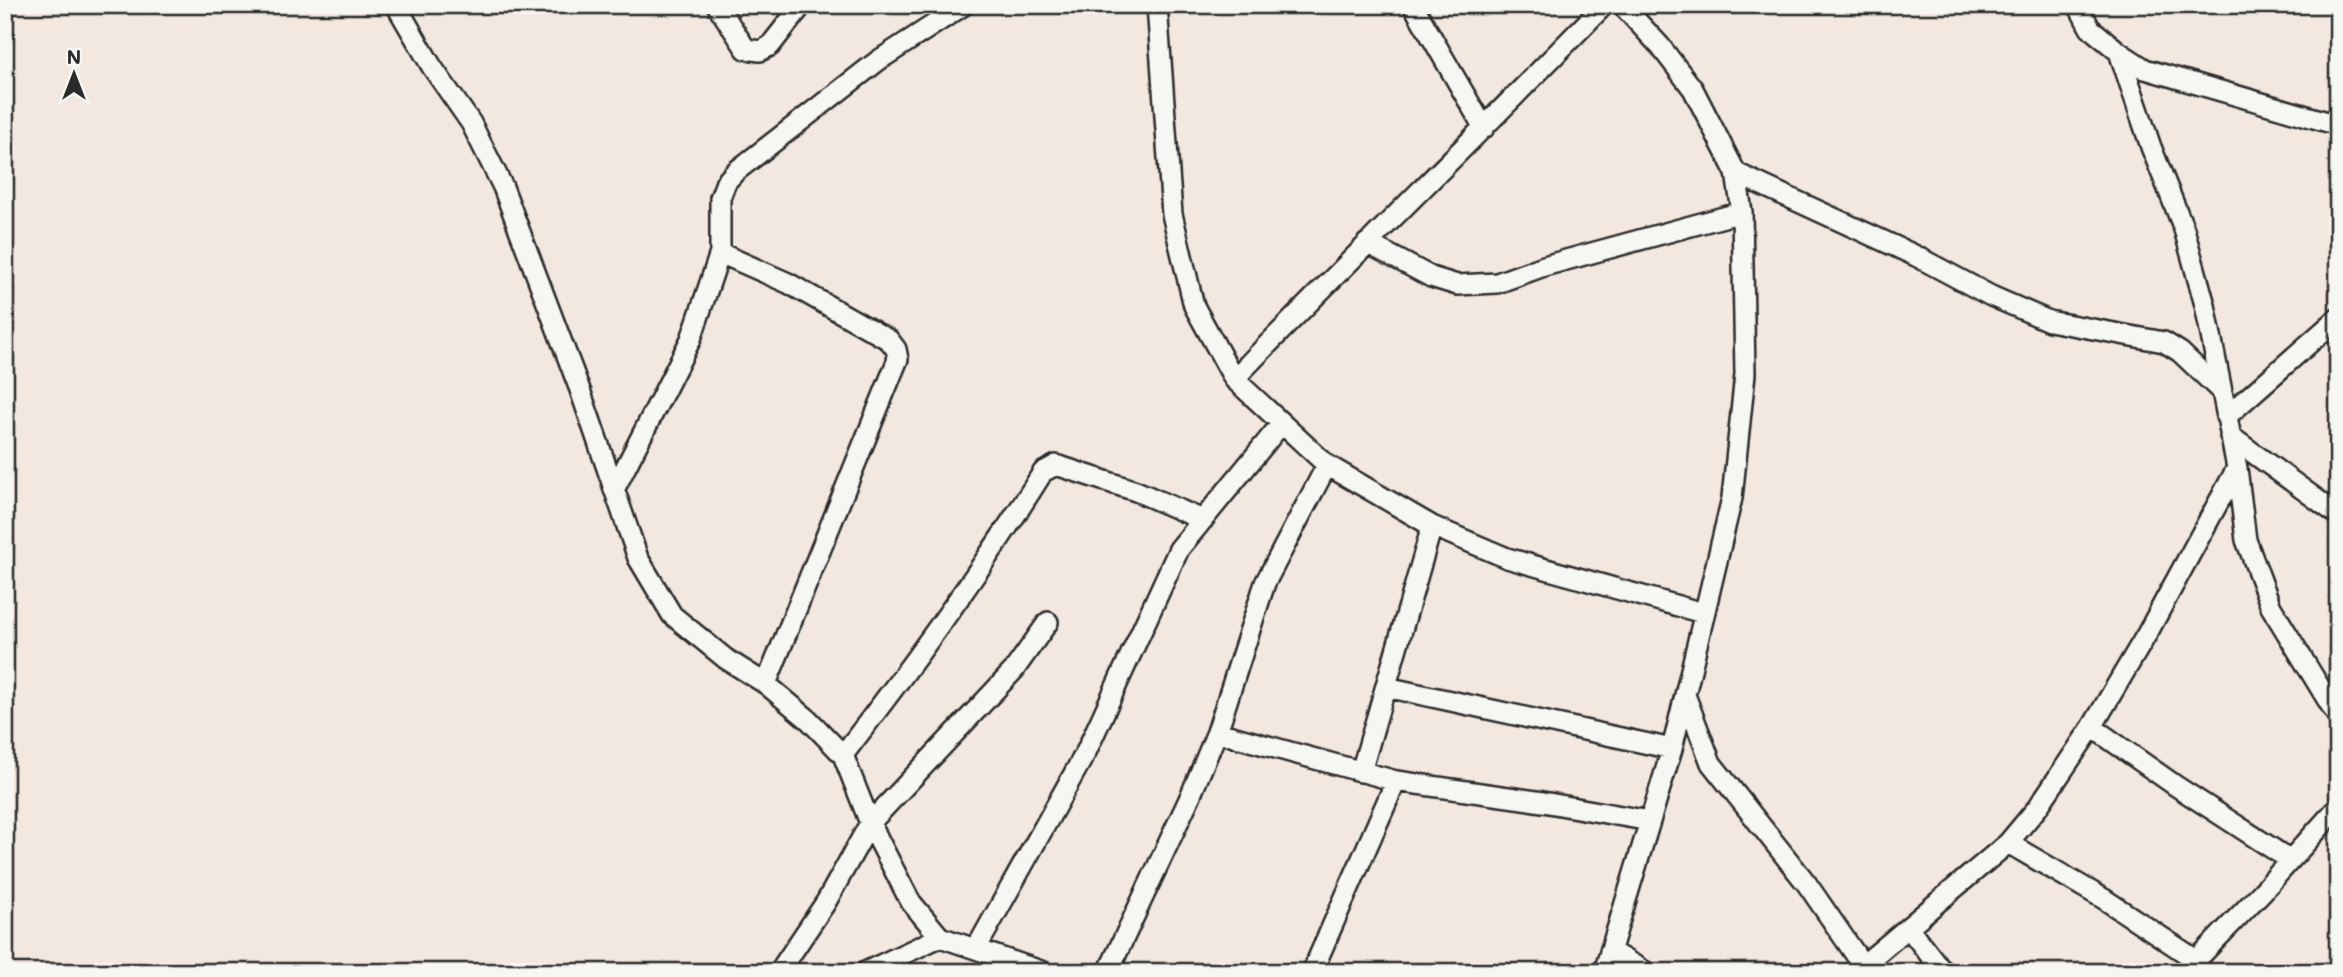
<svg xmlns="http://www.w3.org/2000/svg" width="2343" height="977" viewBox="0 0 2343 977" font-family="Mali,sans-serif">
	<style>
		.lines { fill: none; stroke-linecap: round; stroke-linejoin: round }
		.minor-casing { stroke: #2b2b2b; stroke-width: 24 }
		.minor { stroke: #f6f6f2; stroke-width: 19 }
	</style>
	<rect width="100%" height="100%" fill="#f2e8df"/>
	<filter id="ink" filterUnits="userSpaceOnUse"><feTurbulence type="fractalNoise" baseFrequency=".0143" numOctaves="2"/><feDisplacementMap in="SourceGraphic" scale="14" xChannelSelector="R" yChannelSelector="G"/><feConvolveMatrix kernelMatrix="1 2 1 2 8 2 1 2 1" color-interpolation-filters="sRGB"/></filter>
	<g filter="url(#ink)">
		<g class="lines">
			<defs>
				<path id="minor" d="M396 5 432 67 471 123 503 187 580 390 638 558 672 615 726 659 766 684 809 720 843 755 870 823 910 901 940 937 1044 972
					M717 5 746 49 760 51 770 46 802 5
					M1157 5 1172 214 1194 306 1234 379 1327 465 1432 526 1507 558 1703 613
					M1413 5 1484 128
					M1622 5 1660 46 1693 89 1736 173 1742 212 1745 374 1732 498 1685 695 1711 763 1807 884 1862 964
					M2078 5 2090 28 2119 52 2145 69 2338 125
					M2119 52 2151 147 2184 229 2205 305 2237 468 2246 540 2271 607 2338 717
					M1736 173 1916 256 1991 296 2049 321 2164 342 2180 352 2220 390
					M1367 243 1431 277 1457 285 1497 283 1544 266 1742 212
					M720 253 788 283 889 340 896 349 898 359 766 684
					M1234 379C1356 253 1482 131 1604 5
					M2226 417 2338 318
					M2230 436 2338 515
					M614 490 691 339 720 253V198L726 182 735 172 879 60 964 5
					M1386 687 1672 749
					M2092 727 2176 786 2290 860
					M1217 732 1396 781 1543 802 1650 821
					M843 755C914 663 981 571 1043 472L1056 465 1136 491 1203 520
					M1361 772 1432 526
					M2008 843 2104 899 2196 960
					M1908 927 1943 972
					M976 949 1086 752 1179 549 1282 423
					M1610 951 1646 972
					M779 972 826 902 870 823 1014 670 1048 622
					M865 972 940 937
					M1108 972 1190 797 1217 732 1265 583 1327 465
					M1312 972 1396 781
					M1604 972 1672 749 1685 695
					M1855 972 2008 843 2038 807 2092 727 2148 632 2237 468
					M2185 972 2262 892 2338 807"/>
			</defs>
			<!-- minor casing -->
			<use href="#minor" class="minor-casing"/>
			<!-- minor -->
			<use href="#minor" class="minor"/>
		</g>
	</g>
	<!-- margin -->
	<rect width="2343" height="977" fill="none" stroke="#f6f6f2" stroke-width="28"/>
	<rect x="14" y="14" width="2315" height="949" fill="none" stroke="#2b2b2b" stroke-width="2.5" filter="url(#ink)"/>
	<!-- north arrow -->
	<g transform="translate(74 74)" stroke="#f6f6f2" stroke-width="5" paint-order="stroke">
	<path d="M0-5L12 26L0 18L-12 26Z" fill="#2b2b2b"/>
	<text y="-10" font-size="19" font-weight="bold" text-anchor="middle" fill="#2b2b2b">N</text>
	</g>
</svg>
